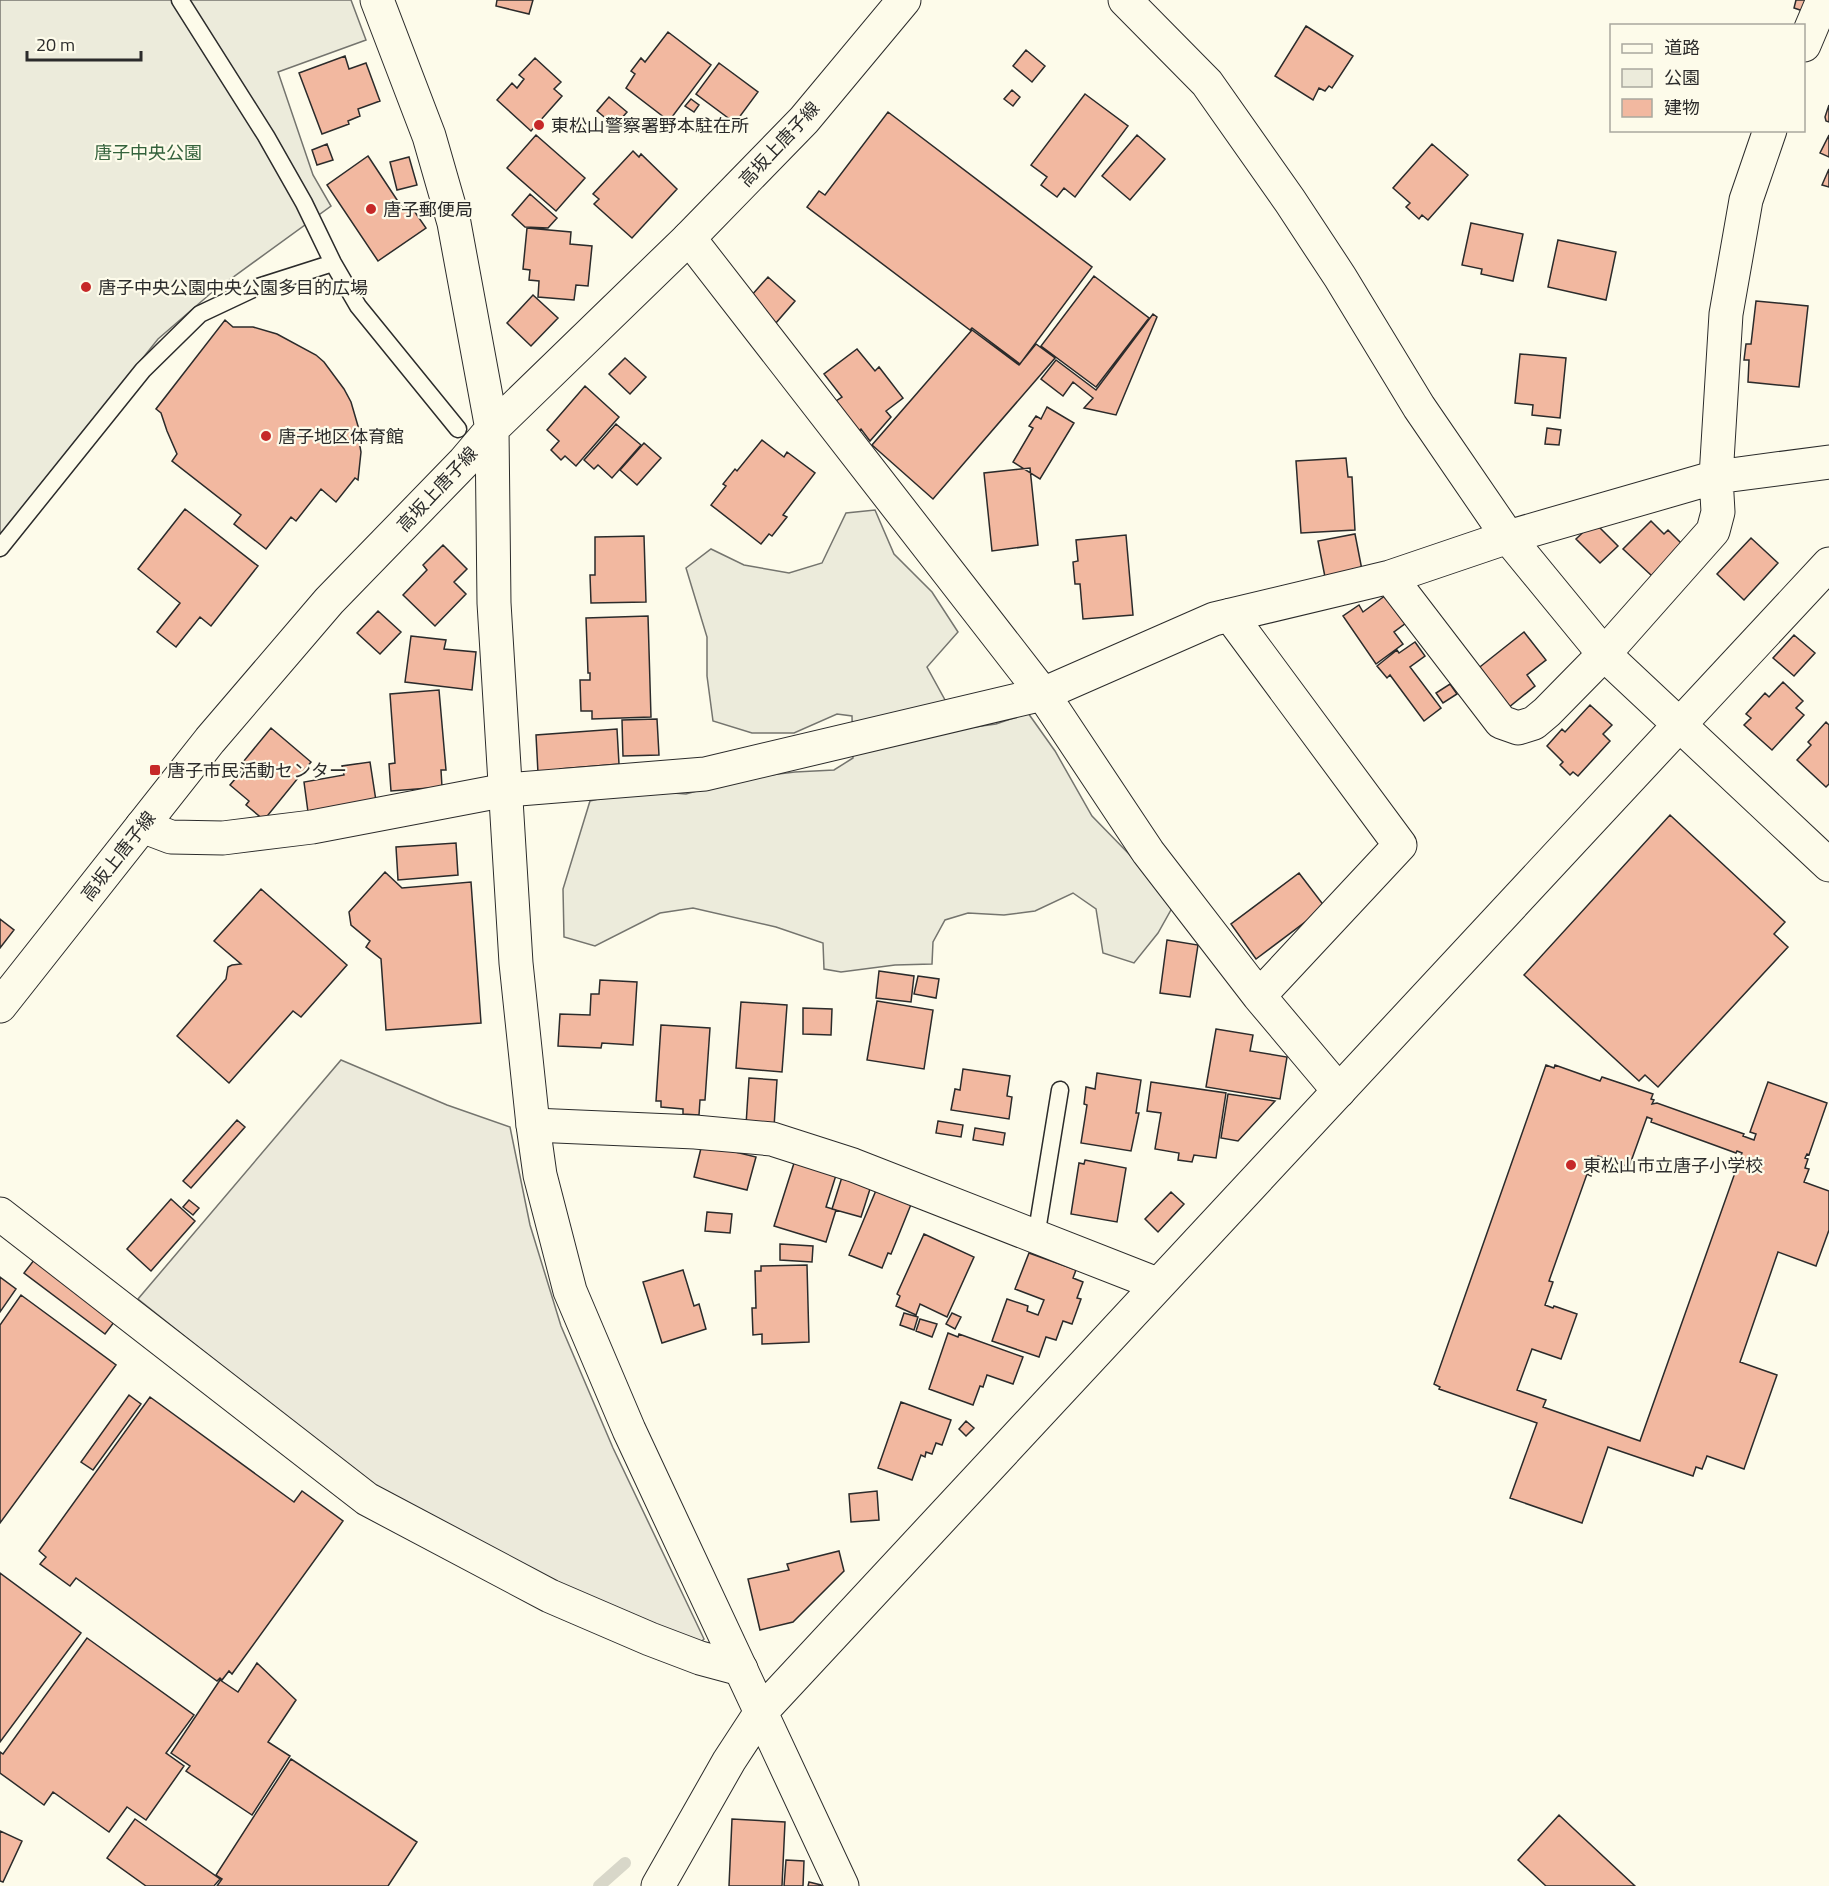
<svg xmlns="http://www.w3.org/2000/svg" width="1829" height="1886" viewBox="0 0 1829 1886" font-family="'Titillium Web','Noto Sans JP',sans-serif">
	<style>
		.green { fill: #ecebdb; stroke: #74746e; stroke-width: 1.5 }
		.parking { fill: #eceadb; stroke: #74746e; stroke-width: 1.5 }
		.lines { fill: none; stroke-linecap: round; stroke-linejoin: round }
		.stream { stroke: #d8d7c9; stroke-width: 12 }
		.building { fill: #f2b8a0; stroke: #2b2b2b; stroke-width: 1.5; fill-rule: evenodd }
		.lane-casing { stroke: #2b2b2b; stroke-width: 19 }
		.street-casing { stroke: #2b2b2b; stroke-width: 35 }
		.secondary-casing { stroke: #2b2b2b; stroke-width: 35 }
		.lane { stroke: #fdfbea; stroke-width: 16 }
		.street { stroke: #fdfbea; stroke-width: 33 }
		.secondary { stroke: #fdfbea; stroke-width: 33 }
		.poi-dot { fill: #c62828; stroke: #fdfbea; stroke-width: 2 }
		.labels { text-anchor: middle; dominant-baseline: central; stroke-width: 4.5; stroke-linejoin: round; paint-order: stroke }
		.poi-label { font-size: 18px; fill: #2b2b2b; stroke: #fdfbea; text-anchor: start }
		.street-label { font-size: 18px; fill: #2b2b2b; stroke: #fdfbea }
		.park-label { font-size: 18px; fill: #34623c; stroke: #fdfbea }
	</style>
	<rect width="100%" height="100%" fill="#fdfbea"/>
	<!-- green -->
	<path class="green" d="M0 0H351L366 40 278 72 313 175 331 206 210 294 158 339 0 536Z
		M875 510 894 554 932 592 958 632 927 667 961 729 996 724 1028 713 1055 751 1092 816 1129 854 1172 908 1158 933 1134 963 1103 953 1096 909 1073 893 1035 911 1004 915 968 913 945 920 933 942 932 964 895 965 841 972 824 969 823 943 776 927 693 908 660 913 595 946 564 937 563 889 590 801 635 790 686 794 744 778 795 772 834 770 853 758 852 716 837 714 794 733H752L713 721 707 676V637L686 568 711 549 744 565 789 573 822 563 846 513Z"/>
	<!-- parking -->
	<path class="parking" d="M341 1060 447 1105 510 1127 530 1225 561 1326 613 1448 704 1639 697 1646 563 1589 372 1486 138 1299Z"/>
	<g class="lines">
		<!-- stream -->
		<path class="stream" d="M599 1886 625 1863"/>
	</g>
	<!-- building -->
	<path class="building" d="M497 0H533L529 14 496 6Z
		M1796 0H1807L1803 11 1794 8Z
		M1306 26 1353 56 1332 88 1329 86 1325 91 1319 88 1313 100 1275 76Z
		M668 32 711 65 669 121 626 88 635 74 631 71 641 58 645 62Z
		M1026 50 1045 66 1032 82 1013 66Z
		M345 56 349 69 366 63 380 101 358 109 360 116 348 121 349 124 322 134 299 73Z
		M535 58 561 82 554 89 562 96 531 131 497 100 512 83 517 88 524 79 519 75Z
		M719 63 758 92 735 123 696 94Z
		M1012 90 1020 97 1013 106 1004 99Z
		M1085 94 1128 126 1075 197 1064 188 1057 197 1041 185 1047 177 1031 165Z
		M609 97 627 112 615 126 597 111Z
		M691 99 699 105 694 112 685 106Z
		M1829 105V122L1826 121 1825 117Z
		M888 112 1092 267 1020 364 972 328 970 330 807 207 819 191 825 195Z
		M536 135 585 178 556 211 507 168Z
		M1137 135 1165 159 1130 200 1102 176Z
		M1829 135V157L1820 153Z
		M327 144 333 160 317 165 312 150Z
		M1432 144 1468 175 1428 220 1422 215 1419 219 1406 207 1410 203 1393 188Z
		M633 151 639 157 641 154 677 189 632 238 594 204 599 199 593 194Z
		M368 156 403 209 410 205 426 228 378 261 327 185Z
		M409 157 417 185 397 190 390 162Z
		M1829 169V187L1822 185Z
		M530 194 557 218 548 228 525 227 512 215Z
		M1471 223 1523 234 1513 281 1481 274 1482 269 1462 265Z
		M527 228 571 232 570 244 592 246 588 286 576 285 574 300 538 297 539 281 529 280 530 270 523 269Z
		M1558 240 1616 252 1606 300 1548 287Z
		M1094 276 1149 318 1096 387 1041 346Z
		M768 277 795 301 775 324 751 296Z
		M533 295 558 318 531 346 507 323Z
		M1756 301 1808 306 1799 387 1748 382 1749 360H1744L1746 344H1751Z
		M1153 314 1157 317 1116 415 1084 408 1093 398 1073 382 1063 396 1041 379 1056 360 1096 390Z
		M225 320 233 327H253L277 334 316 355 324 362 344 389 351 402 358 426 366 432 359 441 361 452 358 480 355 478 336 502 321 489 296 521 291 517 266 549 234 524 241 515 172 461 177 454 167 431 161 413 156 409Z
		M972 330 1019 365 1036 344 1055 358 933 499 872 445Z
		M857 349 875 371 879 367 903 398 886 411 891 417 870 441 861 429 856 433 836 401 842 397 824 374Z
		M1520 354 1566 358 1560 418 1532 415 1533 405 1515 403Z
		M625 358 646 377 630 394 609 374Z
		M585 386 619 417 576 466 565 456 561 460 551 450 559 441 547 430Z
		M1047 407 1074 423 1040 479 1013 462 1033 428 1029 426 1036 416 1041 419Z
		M616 424 641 445 612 478 598 465 594 469 584 460Z
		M1547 428 1561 430 1559 445 1545 444Z
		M762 440 784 457 787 452 815 473 783 515 787 517 772 536 769 534 761 544 711 505 726 486 723 484 735 469 737 471Z
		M644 443 661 458 637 485 620 470Z
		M1346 458 1348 477H1352L1355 530 1301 533 1296 461Z
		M1030 468 1038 545 992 551 984 473Z
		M185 509 258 566 211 626 200 617 176 647 157 632 180 603 138 569Z
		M1651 521 1664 534 1668 530 1683 545 1652 576 1623 549Z
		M1594 522 1618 546 1600 563 1576 539Z
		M1355 534 1362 570 1325 577 1318 541Z
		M1126 535 1133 615 1083 619 1080 584H1075L1073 562 1078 561 1076 540Z
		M644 536 646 602 591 603 590 575H595V537Z
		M1751 538 1778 563 1744 600 1717 574Z
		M443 545 467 569 454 582 466 594 435 626 403 595 427 570 423 565Z
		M1386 595 1406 623 1394 632 1403 644 1376 664 1343 616 1359 605 1363 612Z
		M378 611 401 632 380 654 357 633Z
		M648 616 651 717 592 719V711H581L580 680H590V673H588L586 618Z
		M1524 632 1546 660 1527 675 1535 686 1508 708 1476 670Z
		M1794 635 1815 653 1794 676 1773 658Z
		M411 636 446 640 444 649 476 652 472 690 405 682Z
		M1415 642 1425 656 1410 667 1441 708 1424 721 1390 675 1387 678 1377 666 1397 650 1399 653Z
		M1783 682 1803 701 1796 708 1804 715 1772 750 1744 725 1751 718 1746 714 1765 693 1769 697Z
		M1450 684 1457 694 1443 703 1436 693Z
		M439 690 446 770H441L442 787 391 791 389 764 395 763 390 694Z
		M1590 705 1612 725 1603 734 1610 741 1578 776 1573 772 1570 775 1560 765 1563 762 1547 746 1562 729 1565 732Z
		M657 719 659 755 623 756 622 720Z
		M1826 722 1829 725V784L1826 787 1797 760 1811 745 1808 742Z
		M271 728 311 762 264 820 246 805 249 801 230 785 247 765 243 762Z
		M617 729 619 764 560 769V771L538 773 536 735Z
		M370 762 376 801 308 812 304 782 344 775 342 766Z
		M1670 815 1785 922 1774 934 1788 947 1658 1087 1645 1075 1639 1081 1524 975Z
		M456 843 458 875 398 880 396 847Z
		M385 872 402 888 471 882 481 1023 386 1030 381 959 366 947 370 941 351 925 349 912Z
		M1299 873 1325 907 1256 959 1231 924Z
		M261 889 347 965 301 1017 293 1011 229 1083 177 1036 226 979 228 967 232 965 241 964 214 941Z
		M0 919 14 930 0 948Z
		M1167 940 1198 945 1190 997 1160 993Z
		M879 971 914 976 911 1002 876 998Z
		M918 976 939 979 936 998 914 994Z
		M600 980 637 982 633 1045 602 1043 601 1048 558 1046 560 1014 590 1015 591 994H599Z
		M877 1001 933 1010 924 1069 867 1060Z
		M741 1002 787 1005 782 1072 736 1068Z
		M803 1008 832 1009 831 1035 803 1034Z
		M661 1025 710 1028 705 1100H700L699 1115 683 1114V1109L661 1107V1101H656Z
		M1216 1029 1253 1035 1250 1051 1287 1057 1280 1099 1206 1087Z
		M1546 1065 1554 1068 1555 1065 1600 1081 1602 1077 1653 1094 1651 1099 1654 1100 1652 1104 1657 1103 1744 1134 1743 1136 1754 1140 1756 1134 1750 1132 1768 1082 1827 1103 1809 1155 1807 1154 1805 1158 1808 1159 1805 1168 1809 1169 1804 1182 1829 1191V1230L1816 1266 1778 1252 1740 1362 1777 1375 1744 1469 1707 1456 1702 1469 1696 1467 1693 1476 1608 1447 1582 1523 1510 1498 1537 1423 1439 1389 1440 1387 1434 1384ZM1647 1117 1652 1119 1651 1122 1736 1153 1737 1151 1742 1153 1640 1441 1543 1407 1546 1400 1517 1390 1532 1349 1561 1359 1577 1314 1554 1306 1553 1308 1545 1305 1553 1282 1549 1281 1587 1174 1591 1176 1598 1156 1629 1167Z
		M963 1069 1010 1076 1007 1096 1012 1097 1009 1119 951 1110 955 1089 960 1090Z
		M1097 1073 1141 1080 1136 1113H1139L1131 1151 1081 1143 1087 1105 1084 1104 1086 1087 1095 1089Z
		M749 1078 777 1080 774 1127 746 1125Z
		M1151 1082 1226 1093 1216 1158 1194 1155 1192 1162 1178 1160 1179 1153 1155 1149 1161 1113 1147 1111Z
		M1228 1094 1275 1101 1238 1141 1221 1138Z
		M237 1120 245 1127 191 1188 183 1181Z
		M938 1121 963 1125 961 1137 936 1133Z
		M975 1128 1005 1133 1003 1145 973 1140Z
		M702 1144 756 1157 747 1190 694 1177Z
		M795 1160 837 1172 826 1207 836 1210 826 1242 774 1226Z
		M1085 1160 1126 1168 1117 1222 1071 1214 1079 1163 1084 1164Z
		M842 1177 871 1186 861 1217 832 1209Z
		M877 1188 912 1202 891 1254 888 1253 882 1268 849 1255Z
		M1171 1192 1184 1204 1158 1232 1145 1219Z
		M171 1199 195 1221 151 1271 127 1249Z
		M189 1200 199 1208 193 1215 183 1207Z
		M707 1212 732 1214 730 1233 705 1231Z
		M924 1234 974 1257 947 1317 920 1304 916 1315 896 1306 900 1296 897 1294Z
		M780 1244 813 1246 812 1262 780 1260Z
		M1029 1253 1076 1270 1073 1278 1083 1282 1077 1298 1081 1299 1072 1324 1063 1321 1056 1340 1046 1337 1039 1357 992 1341 1007 1299 1028 1306 1027 1311 1038 1315 1044 1300 1015 1289Z
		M38 1255 118 1317 105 1334 24 1273Z
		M807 1265 809 1342 762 1344V1334L753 1335 752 1308H756L755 1271H761V1266Z
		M683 1270 694 1306 699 1304 706 1329 662 1343 643 1282Z
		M0 1277 16 1289 0 1312Z
		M21 1295 116 1365 0 1523V1325Z
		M904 1313 918 1317 914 1330 900 1325Z
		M952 1313 961 1317 955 1329 946 1324Z
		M920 1319 937 1324 932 1337 916 1331Z
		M948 1333 958 1337 959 1334 1023 1357 1013 1384 987 1375 983 1387 980 1386 973 1405 929 1389Z
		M129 1395 141 1404 93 1470 81 1462Z
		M150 1397 294 1502 302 1491 343 1521 232 1674 229 1671 222 1680 220 1678 217 1681 76 1578 70 1586 40 1564 46 1557 39 1551Z
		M901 1402 951 1420 942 1445 936 1443 932 1454 926 1452 925 1457 921 1455 912 1480 878 1468Z
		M966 1421 974 1428 966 1436 959 1429Z
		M877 1491 879 1520 851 1522 849 1494Z
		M839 1551 844 1571 793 1622 760 1630 748 1579 789 1570 787 1564Z
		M0 1573 81 1633 0 1742Z
		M87 1638 194 1715 166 1753 184 1766 146 1820 127 1807 109 1832 53 1792 44 1805 0 1773V1752L3 1754Z
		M257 1663 296 1700 268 1742 290 1756 252 1815 186 1771 190 1766 171 1753 220 1680 238 1692Z
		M291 1759 417 1842 388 1886H217L222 1879 216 1875Z
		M1559 1815 1635 1886H1546L1518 1860Z
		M135 1819 220 1879 214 1886H146L107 1858Z
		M732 1819 785 1822 782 1886H729Z
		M0 1831 22 1841 3 1882 0 1881Z
		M786 1860 804 1861 803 1886H784Z
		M809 1882 821 1885 822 1886H808Z"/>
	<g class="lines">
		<defs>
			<path id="lane" d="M180 0 266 136 304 203 333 263 358 306 458 429
				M0 548 143 370 200 314 255 288 333 263
				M1036 1237 1060 1090"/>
			<path id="street" d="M1804 45 1823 0
				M689 238 1043 694 1148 852 1259 996 1339 1091
				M1390 577 1501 722 1518 728 1534 723 1547 712 1604 654 1713 531 1718 512 1716 477 1726 314 1746 200 1770 130
				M1230 615 1400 845 1259 996
				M142 826 171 837 223 838 312 827 506 790 705 774 1043 694 1214 619 1390 577 1508 537 1716 477 1829 462
				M533 1125 695 1132 772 1139 853 1165 1157 1284
				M0 1214 367 1499 550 1596 650 1639 700 1658 741 1669"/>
			<path id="secondary" d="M377 0 429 136 454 223 492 429 494 603 516 963 533 1125 540 1175 570 1291 629 1430 842 1886
				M1125 0 1207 83 1290 201 1340 277 1419 407 1508 537 1604 654 1829 865
				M0 1006 210 740 329 601 464 462 492 429 689 238 804 120 904 0
				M658 1886 729 1761 761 1712 1829 564"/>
		</defs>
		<!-- lane casing -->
		<use href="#lane" class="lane-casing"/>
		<!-- street casing -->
		<use href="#street" class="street-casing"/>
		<!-- secondary casing -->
		<use href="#secondary" class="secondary-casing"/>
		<!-- lane -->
		<use href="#lane" class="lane"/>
		<!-- street -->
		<use href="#street" class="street"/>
		<!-- secondary -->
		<use href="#secondary" class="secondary"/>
	</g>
	<!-- markers -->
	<g class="poi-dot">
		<circle cx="539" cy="125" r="6"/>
		<circle cx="371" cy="209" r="6"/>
		<circle cx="86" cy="287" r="6"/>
		<circle cx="266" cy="436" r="6"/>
		<rect x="149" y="764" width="12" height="12" rx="3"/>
		<circle cx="1571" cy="1165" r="6"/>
	</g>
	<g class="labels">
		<!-- poi labels -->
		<g class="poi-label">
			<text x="551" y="125">東松山警察署野本駐在所</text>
			<text x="383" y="209">唐子郵便局</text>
			<text x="98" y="287">唐子中央公園中央公園多目的広場</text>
			<text x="278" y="436">唐子地区体育館</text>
			<text x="167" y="770">唐子市民活動センター</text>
			<text x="1583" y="1165">東松山市立唐子小学校</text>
		</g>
		<!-- street labels -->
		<g class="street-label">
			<text transform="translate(779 144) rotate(-47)">高坂上唐子線</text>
			<text transform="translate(437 489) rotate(-47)">高坂上唐子線</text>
			<text transform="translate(118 856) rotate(-52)">高坂上唐子線</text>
		</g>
		<!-- park labels -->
		<g class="park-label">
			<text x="148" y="152">唐子中央公園</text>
		</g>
	</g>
	<!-- legend -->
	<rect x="1610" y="24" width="195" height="108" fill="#fdfbea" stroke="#a9a89e" stroke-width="1.5"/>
	<rect x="1622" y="44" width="30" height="9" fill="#fdfbea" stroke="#a9a89e" stroke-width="1.5"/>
	<text x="1664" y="54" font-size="18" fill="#2b2b2b">道路</text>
	<rect x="1622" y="69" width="30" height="18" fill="#ecebdb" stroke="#a9a89e" stroke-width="1.5"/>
	<text x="1664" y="84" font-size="18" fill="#2b2b2b">公園</text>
	<rect x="1622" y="99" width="30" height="18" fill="#f2b8a0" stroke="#a9a89e" stroke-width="1.5"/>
	<text x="1664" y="114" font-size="18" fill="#2b2b2b">建物</text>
	<!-- scale -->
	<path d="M27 51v9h114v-9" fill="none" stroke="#2b2b2b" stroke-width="3"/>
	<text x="36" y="51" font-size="18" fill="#2b2b2b" stroke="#fdfbea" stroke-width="4.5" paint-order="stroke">20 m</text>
</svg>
